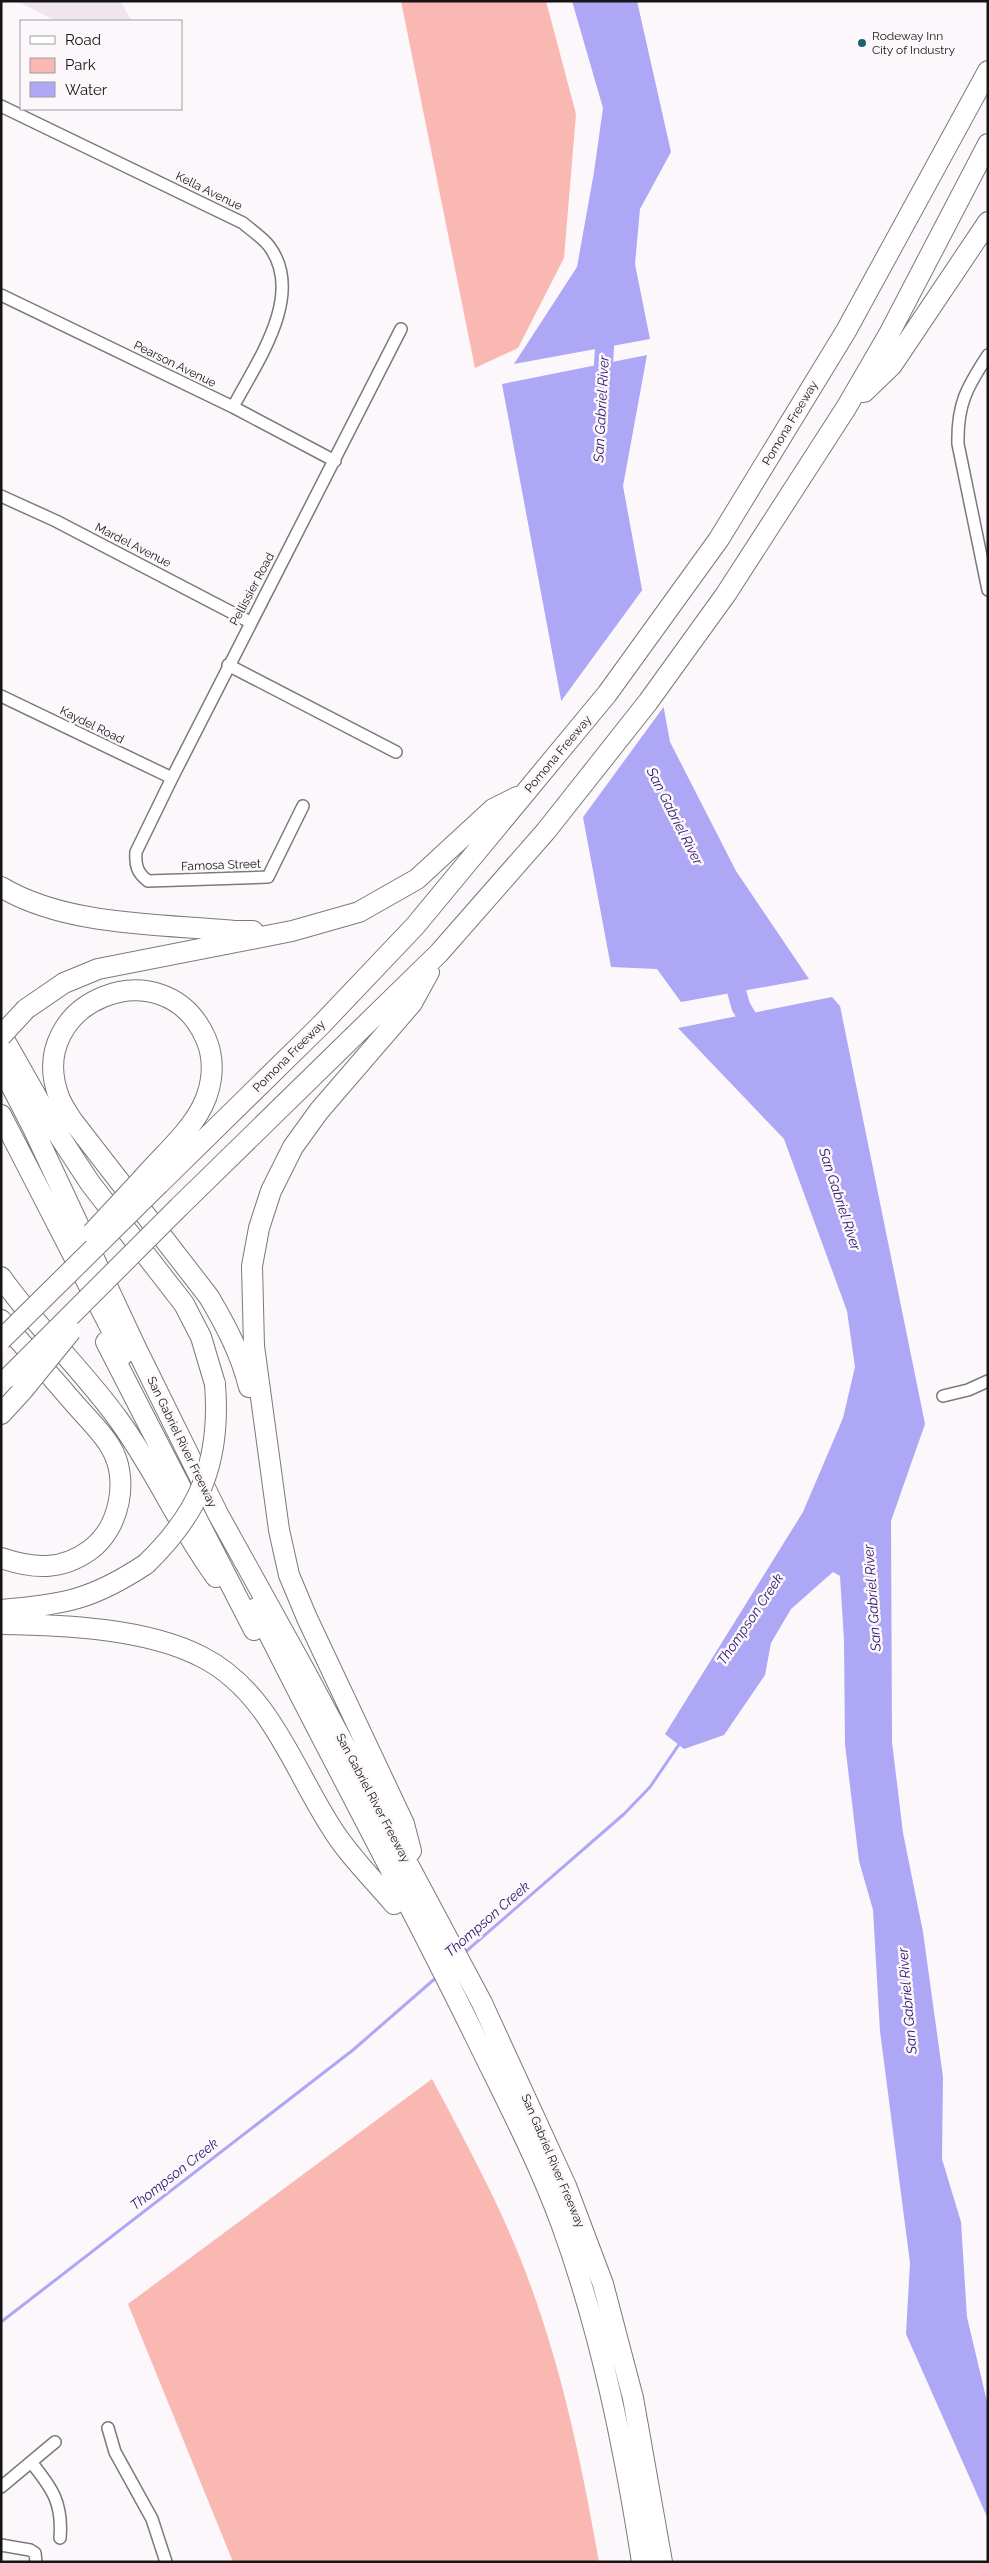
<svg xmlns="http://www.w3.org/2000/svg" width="989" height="2563" viewBox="0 0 989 2563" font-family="Raleway,sans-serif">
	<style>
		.built { fill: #f0e5ec }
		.green { fill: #f9b8b1 }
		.water { fill: #ada7f6 }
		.pier { fill: #fbf7fa }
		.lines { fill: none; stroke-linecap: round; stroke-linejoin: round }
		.stream { stroke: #ada7f6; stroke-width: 3 }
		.river { stroke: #ada7f6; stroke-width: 19 }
		.street-casing { stroke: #7c797c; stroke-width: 14 }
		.highway-casing { stroke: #7c797c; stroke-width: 22 }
		.street { stroke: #fff; stroke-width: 11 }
		.highway { stroke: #fff; stroke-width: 20 }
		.highway-bridge-casing { stroke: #7c797c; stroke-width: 22; stroke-linecap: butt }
		.highway-bridge { stroke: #fff; stroke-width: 20 }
		.poi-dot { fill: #196370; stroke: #fbf7fa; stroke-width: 2 }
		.labels { text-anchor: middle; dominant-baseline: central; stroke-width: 5; stroke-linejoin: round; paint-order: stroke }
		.poi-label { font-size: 12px; fill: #161516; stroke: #fbf7fa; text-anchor: start }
		.street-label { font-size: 12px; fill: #161516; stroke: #fbf7fa }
		.water-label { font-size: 14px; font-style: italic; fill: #2d146e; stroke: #fbf7fa }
	</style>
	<rect width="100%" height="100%" fill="#fbf7fa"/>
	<!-- built -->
	<path class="built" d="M17 1H120L132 21H56Z"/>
	<!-- green -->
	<path class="green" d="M401 1H546L576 114 564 258 518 348 475 368Z
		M432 2079C466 2143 502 2208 527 2276 562 2368 582 2465 599 2562H233L128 2304Z"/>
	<!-- water -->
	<path class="water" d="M572 1H637L671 152 640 209 635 264 650 339 514 364 577 267 594 172 603 108Z
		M647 355 623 486 670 742 736 871 809 979 681 1002 657 969 611 967 502 384Z
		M832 997 840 1006 925 1424 891 1521 892 1742 903 1833 923 1932 943 2077 942 2159 961 2222 967 2317 988 2406V2519L906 2334 910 2263 880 2031 873 1910 859 1861 845 1744 844 1640 840 1576 833 1572 791 1609 771 1643 765 1675 724 1735 684 1749 665 1734 803 1512 843 1418 855 1367 847 1311 784 1139 678 1028Z"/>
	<!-- pier -->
	<path class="pier" d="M643 589 665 705 581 820 559 704Z"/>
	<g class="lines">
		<!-- stream -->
		<path class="stream" d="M463 1954 624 1814 650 1787 680 1743
			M1 2322 353 2050 438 1976"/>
		<!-- river -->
		<path class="river" d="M602 388 606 323
			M730 968 741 1007 759 1036"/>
		<defs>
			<path id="street" d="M1 106 243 223C251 230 263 238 269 246 306 295 256 363 233 407
				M1 295 233 407 335 461
				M988 355C967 387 957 404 958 444L988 590
				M1 496 56 521 250 622
				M228 665 396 752
				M1 696 172 778
				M303 806 268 877 148 881C137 873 135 865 136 852L172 778 401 329
				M943 1396 968 1390 988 1381
				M108 2428 115 2452 152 2519 166 2562
				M31 2462C52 2488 63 2503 60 2538
				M1 2487 55 2442
				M1 2545 30 2550 35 2553 36 2562"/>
			<path id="highway" d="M864 392 892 365 988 222
				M1 887C66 926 160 924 234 931H253
				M26 1009 64 983 98 969 292 931 359 912 417 879 493 809 517 797
				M1 1034 56 1131 90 1183 184 1304 201 1337 215 1384
				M1 1066 33 1128 137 1350 218 1514 305 1671 482 2003 566 2186 603 2284 633 2398 662 2562
				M1 1115 124 1354
				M143 1178C163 1155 190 1132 203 1105 213 1084 215 1060 206 1039 165 944 23 1002 59 1097 62 1105 67 1112 72 1120L209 1297C226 1326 241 1354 249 1387
				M159 1184 320 1026 415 926 607 694 719 539 846 331 988 71
				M179 1207 439 953 546 831 648 702 726 594 846 408 889 334 988 144
				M1 1277C36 1327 82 1369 118 1419 155 1469 179 1527 216 1577
				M1 1320C25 1347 50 1375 74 1403 86 1417 101 1431 110 1446 130 1478 120 1528 90 1550 61 1571 34 1569 1 1558
				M106 1342 254 1630
				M1 1414 23 1390
				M256 1608C327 1751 404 1891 474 2034 504 2096 537 2158 561 2223 601 2333 624 2447 642 2562
				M1 1610C65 1604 92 1600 146 1564
				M1 1624C64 1625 146 1628 202 1657 269 1691 293 1768 331 1827 348 1855 373 1879 394 1904
				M411 1851 404 1824 307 1618 289 1575 279 1530 254 1346 252 1266 259 1228 271 1191 293 1147 319 1111 412 1003 429 972"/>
		</defs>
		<!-- street casing -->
		<use href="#street" class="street-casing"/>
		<!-- highway casing -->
		<use href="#highway" class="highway-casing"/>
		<!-- street -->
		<use href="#street" class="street"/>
		<!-- highway -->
		<use href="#highway" class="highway"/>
		<defs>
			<path id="highway-bridge" d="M1 1036 26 1009
				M92 1233 143 1178
				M1 1340 159 1184
				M9 1377 179 1207
				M23 1390 71 1331
				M146 1564C201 1511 221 1460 215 1384"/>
		</defs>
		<!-- highway-bridge casing -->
		<use href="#highway-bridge" class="highway-bridge-casing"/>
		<!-- highway-bridge -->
		<use href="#highway-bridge" class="highway-bridge"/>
	</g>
	<!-- markers -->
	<circle class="poi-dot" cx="862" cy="43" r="5"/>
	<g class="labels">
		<!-- poi labels -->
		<g class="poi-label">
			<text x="872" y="36">Rodeway Inn<tspan x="872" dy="14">City of Industry</tspan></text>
		</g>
		<!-- street labels -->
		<g class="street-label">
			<text transform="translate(209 191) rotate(26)">Kella Avenue</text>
			<text transform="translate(175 364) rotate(26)">Pearson Avenue</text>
			<text transform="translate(790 423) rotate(-59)">Pomona Freeway</text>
			<text transform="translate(133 545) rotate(27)">Mardel Avenue</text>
			<text transform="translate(252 589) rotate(-62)">Pellissier Road</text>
			<text transform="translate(92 725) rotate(26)">Kaydel Road</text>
			<text transform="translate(558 754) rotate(-50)">Pomona Freeway</text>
			<text transform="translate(221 865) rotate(-2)">Famosa Street</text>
			<text transform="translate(289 1056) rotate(-45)">Pomona Freeway</text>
			<text transform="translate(182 1442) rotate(64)">San Gabriel River Freeway</text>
			<text transform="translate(373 1798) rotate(62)">San Gabriel River Freeway</text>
			<text transform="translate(553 2161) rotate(67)">San Gabriel River Freeway</text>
		</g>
		<!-- water labels -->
		<g class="water-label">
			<text transform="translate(601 409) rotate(-87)">San Gabriel River</text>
			<text transform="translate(675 816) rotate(63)">San Gabriel River</text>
			<text transform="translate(840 1199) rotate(72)">San Gabriel River</text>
			<text transform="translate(872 1598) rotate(-94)">San Gabriel River</text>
			<text transform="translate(750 1619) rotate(-56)">Thompson Creek</text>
			<text transform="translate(487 1919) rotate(-41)">Thompson Creek</text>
			<text transform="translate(907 2001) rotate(-95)">San Gabriel River</text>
			<text transform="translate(174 2174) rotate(-38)">Thompson Creek</text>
		</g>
	</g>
	<!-- border -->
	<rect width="989" height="2563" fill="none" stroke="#161516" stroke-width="5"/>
	<!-- legend -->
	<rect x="20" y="20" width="162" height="90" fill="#fbf7fa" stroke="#9f9d9f"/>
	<rect x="30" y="36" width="25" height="8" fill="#ffffff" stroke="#9f9d9f"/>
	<text x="65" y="45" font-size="15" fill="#161516">Road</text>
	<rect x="30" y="58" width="25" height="15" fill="#f9b8b1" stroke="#9f9d9f"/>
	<text x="65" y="70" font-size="15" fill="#161516">Park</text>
	<rect x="30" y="82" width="25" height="15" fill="#ada7f6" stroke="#9f9d9f"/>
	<text x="65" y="95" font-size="15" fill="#161516">Water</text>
</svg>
